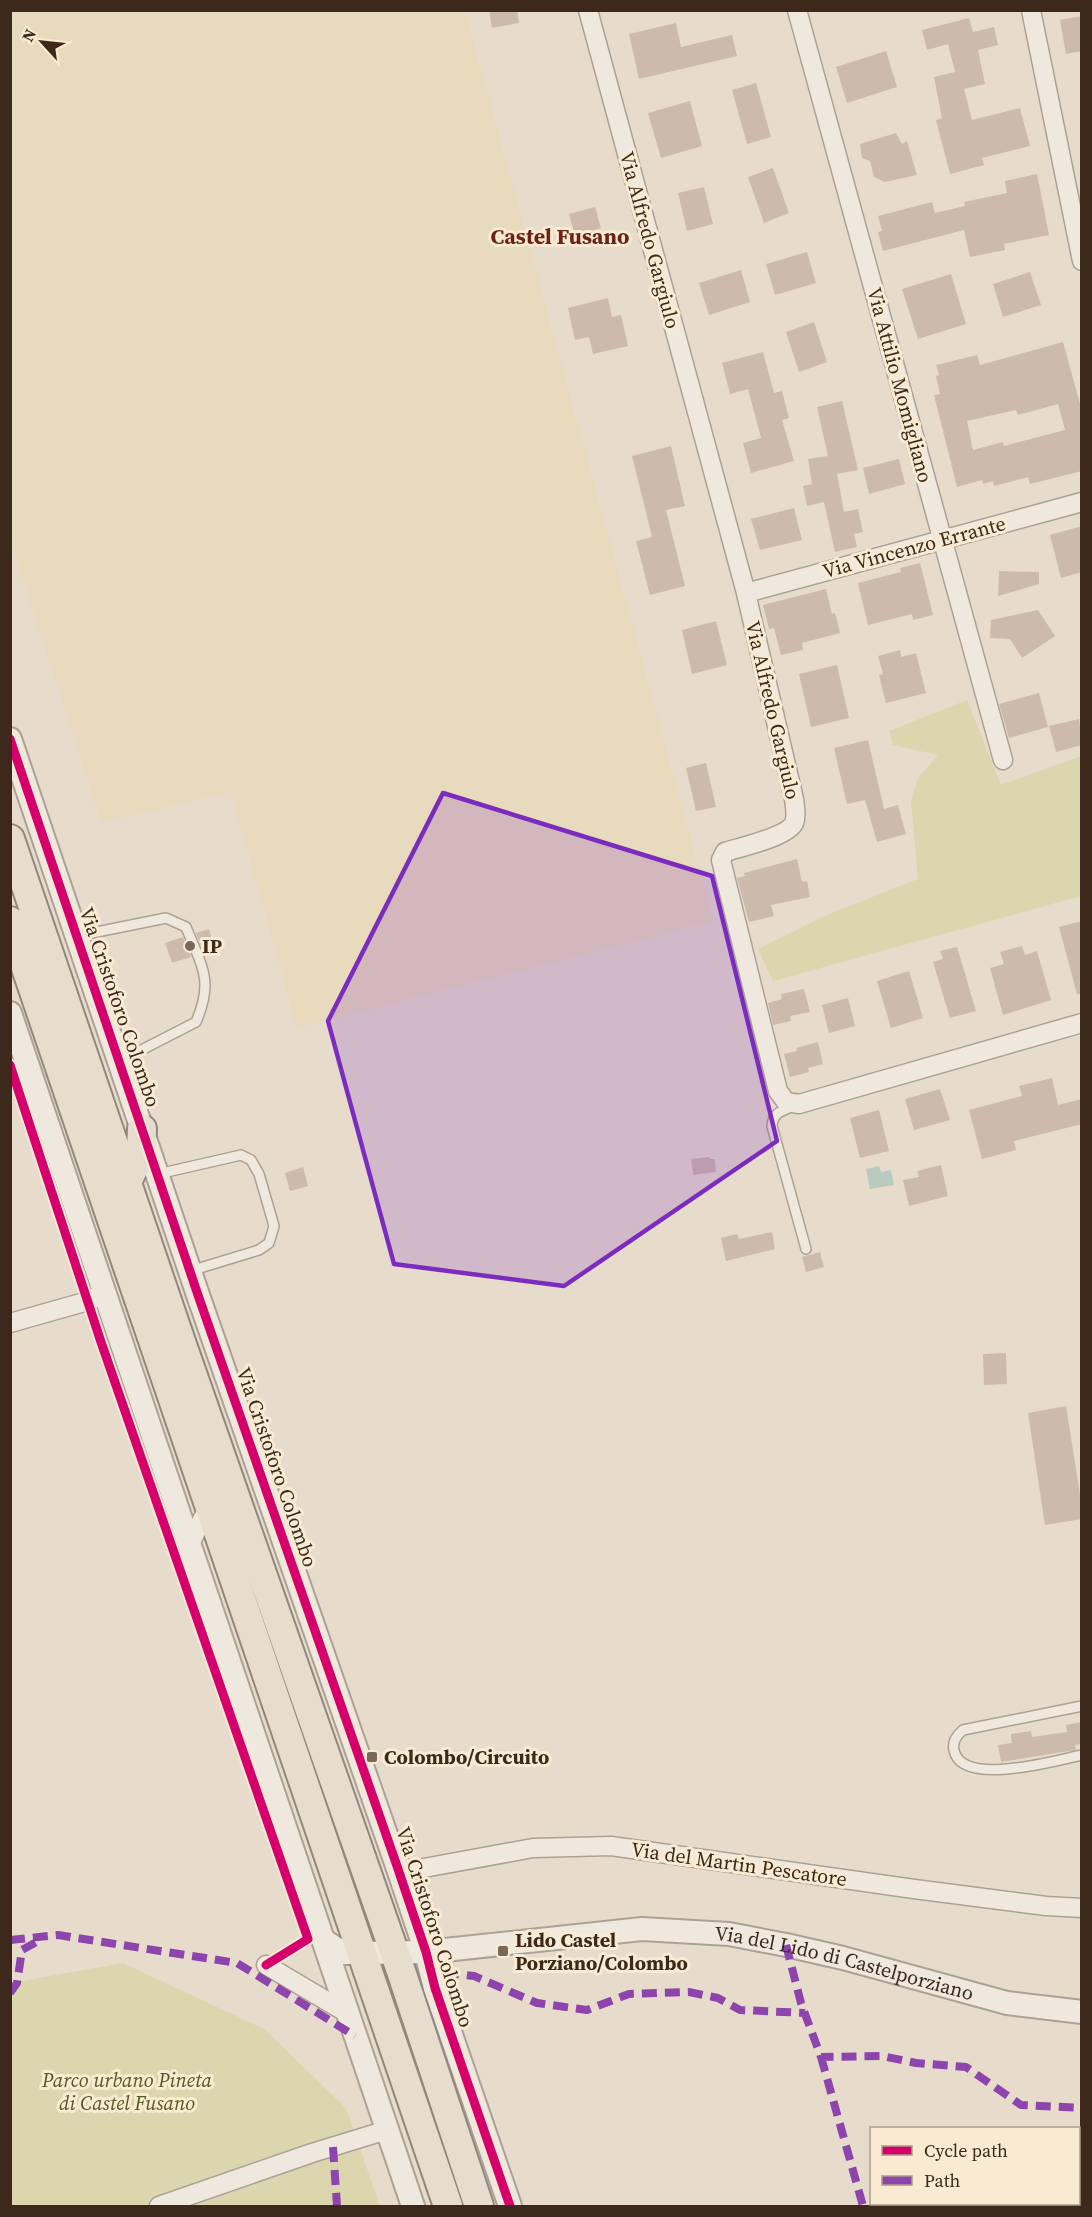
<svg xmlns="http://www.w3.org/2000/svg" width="1092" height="2217" viewBox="0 0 1092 2217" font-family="'Source Serif 4',serif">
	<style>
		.farmland { fill: #e8dabc }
		.green { fill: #dbd6ad }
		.water { fill: #b8cbbe }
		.building { fill: #ccbaad; fill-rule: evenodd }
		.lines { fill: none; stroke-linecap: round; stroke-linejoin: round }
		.service-casing { stroke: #aca195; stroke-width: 12 }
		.minor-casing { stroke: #aca195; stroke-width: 21 }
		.tertiary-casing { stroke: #aca195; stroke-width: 26 }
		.primary-casing { stroke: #92877c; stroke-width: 32 }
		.service { stroke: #efe8df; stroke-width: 9 }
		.minor { stroke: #efe8df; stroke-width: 18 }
		.tertiary { stroke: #efe8df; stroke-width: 22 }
		.primary { stroke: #e7ddcf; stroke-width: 28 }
		.quiet { stroke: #8e44ad; stroke-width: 8; stroke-dasharray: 15 8; stroke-linecap: butt }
		.cycleway-casing { stroke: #f9ead2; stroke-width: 13 }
		.cycleway { stroke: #d6006c; stroke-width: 9 }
		.marked { fill: #7b2cbf; fill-opacity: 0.2; stroke: #7b2cbf; stroke-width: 4.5; stroke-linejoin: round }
		.poi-dot { fill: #78685a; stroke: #f9ead2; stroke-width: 2 }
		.labels { text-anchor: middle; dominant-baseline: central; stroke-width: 6; stroke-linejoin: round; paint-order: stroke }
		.street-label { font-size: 20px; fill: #3c291c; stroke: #f9ead2 }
		.poi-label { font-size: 20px; font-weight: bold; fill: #3c291c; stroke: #f9ead2; text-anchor: start }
		.park-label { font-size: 20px; font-style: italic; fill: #525b21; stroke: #f9ead2 }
		.quarter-label { font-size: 22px; font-weight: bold; fill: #6e2117; stroke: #f9ead2 }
	</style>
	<rect width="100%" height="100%" fill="#e7dccc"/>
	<!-- farmland -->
	<path class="farmland" d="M10 11H465L713 921 297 1028 231 792 101 822 11 543Z"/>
	<!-- green -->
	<path class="green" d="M967 700 1001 785 1081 756V896L773 981 758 949 827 915 918 879 911 801 918 778 938 755 893 745 889 731Z
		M123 1963 264 2029 346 2108 380 2206H11V1983Z"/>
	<!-- water -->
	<path class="water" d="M879 1166 881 1172 891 1170 894 1185 870 1189 866 1169Z"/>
	<!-- building -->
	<path class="building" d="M489 10H517L519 23 492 28Z
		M1082 16V51L1066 54 1060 20Z
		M969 18 973 32 994 27 998 45 978 50 985 84 964 89 972 120 1020 108 1030 146 982 158 984 165 950 174 936 120 942 118 934 77 955 72 948 44 927 50 922 30Z
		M676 23 681 47 732 35 737 56 639 79 629 34Z
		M886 51 897 87 847 103 836 67Z
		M756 83 771 137 747 144 732 90Z
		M690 101 702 146 661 158 648 113Z
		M896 133 902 144 907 141 917 175 885 182 874 177 870 161 862 158 860 144Z
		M773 168 789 213 764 223 748 177Z
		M1037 174 1049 235 1004 244 1005 250 970 257 964 230 883 251 878 232 882 231 878 216 932 202 935 213 965 206 964 202 1007 193 1005 181Z
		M704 187 713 224 687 231 678 193Z
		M595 207 601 228 575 236 569 214Z
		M807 252 816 283 775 295 766 264Z
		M741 270 750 302 709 315 699 283Z
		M1030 272 1041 305 1003 317 993 284Z
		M951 274 966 324 918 339 902 289Z
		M608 298 612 317 621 315 628 346 593 354 589 337 575 340 568 308Z
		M814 322 827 362 799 372 786 332Z
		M1063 342 1082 411V471L1030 484 1028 477 994 486 993 481 983 484 982 480 957 487 934 395 940 394 936 376 939 375 936 365 977 355 980 365ZM1058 404 1065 430 1004 446 1003 442 973 450 967 421 1016 410 1018 415Z
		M763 352 774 393 782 391 789 418 782 420 794 461 751 473 743 443 761 438 748 389 730 394 722 363Z
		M842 401 858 470 837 474 844 512 858 509 863 532 854 534 857 547 835 552 824 502 807 506 803 486 812 484 808 459 828 456 817 407Z
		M671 446 685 506 666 510 685 586 650 595 636 541 652 537 632 456Z
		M899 459 905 484 869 494 863 468Z
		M794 508 802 540 760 550 751 519Z
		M1082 526V572L1061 578 1050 535Z
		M920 563 933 615 913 620 912 614 868 625 858 583 901 572 900 568Z
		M999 571 1039 572V584L998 596Z
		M826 589 832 614 835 613 840 633 802 643 803 650 781 655 774 628 769 629 763 605Z
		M1038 610 1055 636 1022 658 1010 639 990 638 991 620Z
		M716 621 727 665 692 674 682 630Z
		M900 650 901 657 916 653 926 693 886 703 879 675 883 674 878 656Z
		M837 665 849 718 811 727 799 674Z
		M1039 693 1048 727 1009 738 999 704Z
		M1079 719 1082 745 1056 752 1049 726Z
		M868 740 884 809 898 805 906 834 877 842 865 800 847 804 834 748Z
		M706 763 716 807 696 811 686 768Z
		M797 859 802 882 807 881 810 897 771 905 774 916 749 922 737 878 745 876 744 873Z
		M1082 921V994H1077L1059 927Z
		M209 929 215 949 204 953 196 933Z
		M183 937 191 957 172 963 165 943Z
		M1022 946 1025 955 1037 951 1051 1000 1003 1015 990 968 1004 964 1000 952Z
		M957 947 976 1011 950 1018 933 962 943 959 940 951Z
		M909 971 923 1018 891 1028 877 981Z
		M804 989 810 1012 790 1016 791 1021 773 1025 768 1003 782 999 781 994Z
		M848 998 855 1026 829 1033 822 1005Z
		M818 1042 823 1064 808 1068 809 1072 790 1077 784 1054 797 1051 796 1048Z
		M1052 1078 1058 1105 1082 1099V1124L1014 1141 1016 1150 982 1159 969 1110 1022 1096 1019 1086Z
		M940 1089 950 1120 914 1130 905 1099Z
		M879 1110 889 1151 860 1158 850 1118Z
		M709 1157 710 1159H715L716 1172 693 1175 691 1159Z
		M941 1165 948 1196 909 1206 903 1180 919 1177 917 1171Z
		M303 1167 308 1186 290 1191 285 1173Z
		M772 1232 775 1249 726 1261 721 1238 737 1234 739 1239Z
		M820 1252 824 1267 806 1272 802 1257Z
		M1006 1353 1007 1384 984 1385 983 1354Z
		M1066 1406 1082 1507V1519L1045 1525 1028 1413Z
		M1082 1722V1744L1075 1745 1076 1750 1001 1762 998 1745 1012 1743 1011 1734 1031 1731 1032 1737 1067 1732 1066 1725Z"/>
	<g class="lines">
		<defs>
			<path id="service" d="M77 936 166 918 186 927C202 967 214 980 196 1022L120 1061
				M794 1106C782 1111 773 1112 772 1126L806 1249
				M158 1174 241 1155 251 1160 259 1174 274 1226 269 1243 259 1250 190 1271
				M1082 1706 963 1730C957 1735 952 1742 954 1750 961 1788 1057 1760 1082 1755"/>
			<path id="minor" d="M588 10 746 593 794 799C795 806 797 816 794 823 787 837 741 847 725 852L721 860 778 1091 786 1102 799 1104 1082 1023
				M797 10 1003 760
				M1031 10 1082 261
				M746 593 1082 502
				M10 1323 88 1301 105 1293
				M190 1544 209 1506
				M397 1866 413 1870 533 1848 611 1846 914 1889 1046 1906 1082 1908
				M266 1965 347 2013
				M159 2206 312 2153 387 2130"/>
			<g id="tertiary">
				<path d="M10 739 199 1298 397 1866 426 1952 435 1988 510 2206"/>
				<path d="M10 1013 413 2206"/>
				<path id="s1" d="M323 1940 343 1953H361L426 1952 642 1929 729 1934 786 1945 843 1958 1007 2003 1082 2012"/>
			</g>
			<path id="primary" d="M10 839 180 1339 401 1971 479 2206
				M10 921 448 2206
				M127 1182 141 1153 142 1129"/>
		</defs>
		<!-- service casing -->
		<use href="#service" class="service-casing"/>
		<!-- minor casing -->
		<use href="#minor" class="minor-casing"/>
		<!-- tertiary casing -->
		<use href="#tertiary" class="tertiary-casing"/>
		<!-- primary casing -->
		<use href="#primary" class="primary-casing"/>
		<!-- service -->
		<use href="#service" class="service"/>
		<!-- minor -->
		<use href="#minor" class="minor"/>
		<!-- tertiary -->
		<use href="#tertiary" class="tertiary"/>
		<!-- primary -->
		<use href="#primary" class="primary"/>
		<!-- quiet -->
		<path class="quiet" d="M10 1940 58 1935 237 1963 355 2036
			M786 1945 801 2003 821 2057 882 2056 916 2063 966 2067 1021 2105 1082 2108
			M444 1973 474 1976 537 2003 587 2010 629 1994 689 1992 718 1998 740 2010 805 2013
			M10 1993 17 1983 22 1950 42 1939
			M821 2057 863 2206
			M333 2147 337 2206"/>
		<defs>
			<path id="cycleway" d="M10 739 199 1298 397 1866 426 1952 435 1988 510 2206
				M10 1065 101 1342 308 1939 266 1965"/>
		</defs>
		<!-- cycleway casing -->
		<use href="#cycleway" class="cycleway-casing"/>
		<!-- cycleway -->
		<use href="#cycleway" class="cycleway"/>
	</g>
	<!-- marked area -->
	<path class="marked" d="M443 793 712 876 777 1141 564 1286 394 1264 328 1021Z"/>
	<!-- markers -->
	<g class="poi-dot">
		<circle cx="190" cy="946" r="6"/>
		<rect x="366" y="1751" width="12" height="12" rx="3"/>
		<rect x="497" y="1945" width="12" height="12" rx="3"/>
	</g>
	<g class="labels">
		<!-- street labels -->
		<g class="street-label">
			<text transform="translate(650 240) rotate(75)">Via Alfredo Gargiulo</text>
			<text transform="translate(900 385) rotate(75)">Via Attilio Momigliano</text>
			<text transform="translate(914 547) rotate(-15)">Via Vincenzo Errante</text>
			<text transform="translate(773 710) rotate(77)">Via Alfredo Gargiulo</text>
			<text transform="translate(120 1007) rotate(71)">Via Cristoforo Colombo</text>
			<text transform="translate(277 1467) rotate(71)">Via Cristoforo Colombo</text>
			<text transform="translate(739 1864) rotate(8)">Via del Martin Pescatore</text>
			<text transform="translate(435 1927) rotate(72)">Via Cristoforo Colombo</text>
			<text stroke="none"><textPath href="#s1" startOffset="530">Via del Lido di Castelporziano</textPath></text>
		</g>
		<!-- poi labels -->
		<g class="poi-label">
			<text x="202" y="946">IP</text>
			<text x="384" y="1757">Colombo/Circuito</text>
			<text x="515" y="1940">Lido Castel<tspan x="515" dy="23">Porziano/Colombo</tspan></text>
		</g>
		<!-- park labels -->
		<g class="park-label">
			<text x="127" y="2080">Parco urbano Pineta<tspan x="127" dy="23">di Castel Fusano</tspan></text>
		</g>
		<!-- quarter labels -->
		<g class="quarter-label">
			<text x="560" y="236">Castel Fusano</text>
		</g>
	</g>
	<!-- border -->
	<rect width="1092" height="2217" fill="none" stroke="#3c291c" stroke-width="24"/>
	<!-- legend -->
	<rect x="870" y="2127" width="210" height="78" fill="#f9ead2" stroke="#ad9d89" stroke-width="1.5"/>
	<rect x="882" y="2146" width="30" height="9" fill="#d6006c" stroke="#ad9d89" stroke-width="1.5"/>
	<text x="924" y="2157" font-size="18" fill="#3c291c">Cycle path</text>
	<rect x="882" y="2176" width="30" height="9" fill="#8e44ad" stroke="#ad9d89" stroke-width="1.5"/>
	<text x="924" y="2187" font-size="18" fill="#3c291c">Path</text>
	<!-- north arrow -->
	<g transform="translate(42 42) rotate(297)" stroke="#f9ead2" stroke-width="4.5" paint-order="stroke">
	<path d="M0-4.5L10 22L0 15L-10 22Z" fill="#3c291c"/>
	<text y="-9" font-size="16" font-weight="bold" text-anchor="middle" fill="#3c291c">N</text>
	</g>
</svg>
